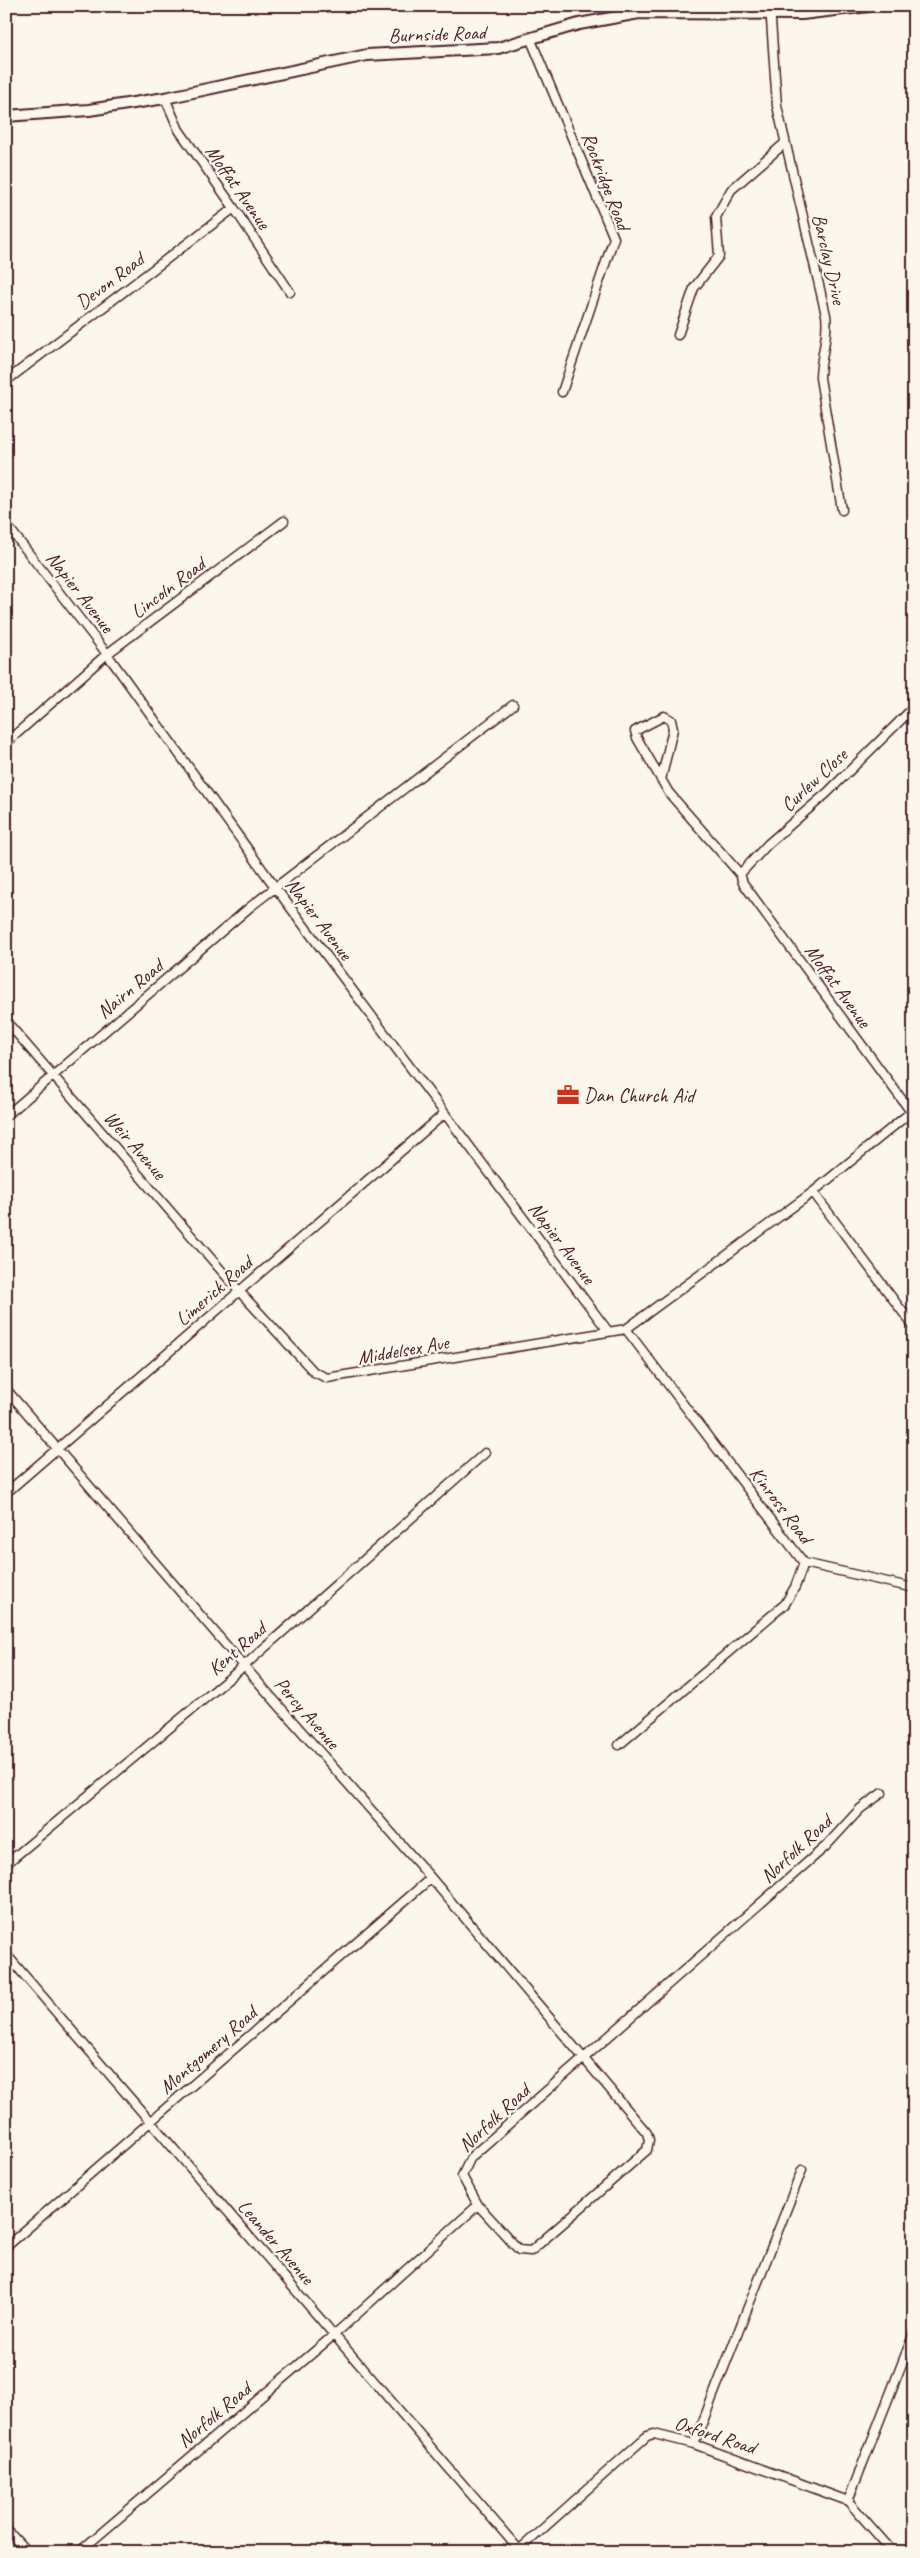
<svg xmlns="http://www.w3.org/2000/svg" width="920" height="2558" viewBox="0 0 920 2558" font-family="Caveat,sans-serif">
	<style>
		.lines { fill: none; stroke-linecap: round; stroke-linejoin: round }
		.street-casing { stroke: #4a1f2b; stroke-width: 11 }
		.secondary-casing { stroke: #4a1f2b; stroke-width: 14 }
		.street { stroke: #fbf7ec; stroke-width: 8 }
		.secondary { stroke: #fbf7ec; stroke-width: 10 }
		.labels { text-anchor: middle; dominant-baseline: central; stroke-width: 4.5; stroke-linejoin: round; paint-order: stroke }
		.street-label { font-size: 20px; fill: #4a1f2b; stroke: #fbf7ec }
		.poi-label { font-size: 20px; fill: #4a1f2b; stroke: #fbf7ec; text-anchor: start }
	</style>
	<rect width="100%" height="100%" fill="#fbf7ec"/>
	<filter id="ink" filterUnits="userSpaceOnUse"><feTurbulence type="fractalNoise" baseFrequency=".02" numOctaves="2"/><feDisplacementMap in="SourceGraphic" scale="10" xChannelSelector="R" yChannelSelector="G"/><feConvolveMatrix kernelMatrix="1 2 1 2 8 2 1 2 1" color-interpolation-filters="sRGB"/></filter>
	<g filter="url(#ink)">
		<g class="lines">
			<defs>
				<path id="street" d="M770 6 777 106 826 315C829 337 820 357 820 378L842 510
					M531 40 614 238 562 392
					M165 98 179 130 234 208 290 292
					M678 335 694 288 719 256 716 217 731 190 785 143
					M6 381 234 208
					M6 524 107 654 275 887 608 1331
					M6 743 107 654 284 521
					M661 780 673 729 671 720 664 716 635 731 637 738 669 793 740 874 743 883 914 1116
					M740 874 768 844 827 793 910 711
					M6 1021 239 1291 314 1372 327 1378 626 1329 813 1192 911 1112
					M6 1116 250 907 513 705
					M813 1192 914 1327
					M6 1389 244 1666 431 1878 647 2133 649 2140 647 2150 531 2251 519 2250 478 2205
					M6 1493 444 1114
					M804 1563 914 1588
					M619 1745 785 1604 795 1587 804 1563 626 1329
					M6 1864 244 1666 485 1453
					M6 1954 521 2552
					M6 2247 431 1878
					M694 2444 802 2170
					M848 2501 914 2333
					M6 2529 27 2552
					M519 2550 647 2436 654 2434 694 2444 848 2501 893 2552
					M79 2552 335 2334 478 2205 462 2176 471 2157 826 1846 860 1809 882 1793"/>
				<path id="secondary" d="M6 116 89 110 165 98 367 55 498 48 579 24 639 13 802 14 869 6"/>
			</defs>
			<!-- street casing -->
			<use href="#street" class="street-casing"/>
			<!-- secondary casing -->
			<use href="#secondary" class="secondary-casing"/>
			<!-- street -->
			<use href="#street" class="street"/>
			<!-- secondary -->
			<use href="#secondary" class="secondary"/>
		</g>
	</g>
	<!-- icons -->
	<defs>
		<symbol id="office-bare" viewBox="-9 -9 18 18"><path d="M-6-3h4V-5.5h4V-3h4V5H-6ZM-1-4.5V-3h2v-1.5ZM-6 0V1H6V0Z" fill="#c8321e" stroke="#fbf7ec" stroke-width="2.5" paint-order="stroke"/></symbol>
	</defs>
	<g fill-rule="evenodd">
		<use href="#office-bare" x="552" y="1079" width="32" height="32"/>
	</g>
	<g class="labels">
		<!-- street labels -->
		<g class="street-label">
			<text transform="translate(437 34) rotate(-2)">Burnside Road</text>
			<text transform="translate(606 181) rotate(69)">Rockridge Road</text>
			<text transform="translate(238 187) rotate(55)">Moffat Avenue</text>
			<text transform="translate(829 259) rotate(77)">Barclay Drive</text>
			<text transform="translate(110 281) rotate(-37)">Devon Road</text>
			<text transform="translate(168 588) rotate(-37)">Lincoln Road</text>
			<text transform="translate(80 592) rotate(52)">Napier Avenue</text>
			<text transform="translate(814 780) rotate(-43)">Curlew Close</text>
			<text transform="translate(319 919) rotate(53)">Napier Avenue</text>
			<text transform="translate(838 986) rotate(54)">Moffat Avenue</text>
			<text transform="translate(130 989) rotate(-40)">Nairn Road</text>
			<text transform="translate(135 1145) rotate(49)">Weir Avenue</text>
			<text transform="translate(562 1243) rotate(53)">Napier Avenue</text>
			<text transform="translate(214 1291) rotate(-41)">Limerick Road</text>
			<text transform="translate(403 1350) rotate(-10)">Middelsex Ave</text>
			<text transform="translate(781 1505) rotate(53)">Kinross Road</text>
			<text transform="translate(237 1649) rotate(-41)">Kent Road</text>
			<text transform="translate(307 1713) rotate(49)">Percy Avenue</text>
			<text transform="translate(796 1849) rotate(-43)">Norfolk Road</text>
			<text transform="translate(208 2050) rotate(-41)">Montgomery Road</text>
			<text transform="translate(494 2118) rotate(-43)">Norfolk Road</text>
			<text transform="translate(276 2242) rotate(49)">Leander Avenue</text>
			<text transform="translate(214 2415) rotate(-40)">Norfolk Road</text>
			<text transform="translate(715 2435) rotate(18)">Oxford Road</text>
		</g>
		<!-- poi labels -->
		<g class="poi-label">
			<text x="584" y="1095">Dan Church Aid</text>
		</g>
	</g>
	<!-- margin -->
	<rect width="920" height="2558" fill="none" stroke="#fbf7ec" stroke-width="25"/>
	<rect x="12" y="12" width="895" height="2533" fill="none" stroke="#4a1f2b" stroke-width="2" filter="url(#ink)"/>
</svg>
